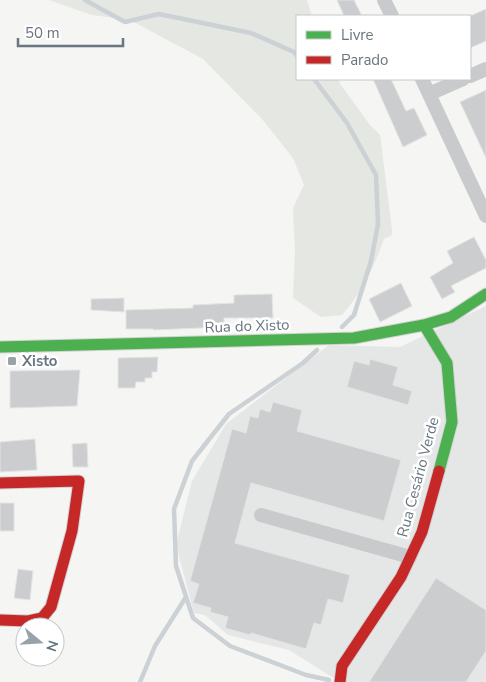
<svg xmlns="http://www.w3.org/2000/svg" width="486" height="682" viewBox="0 0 486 682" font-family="'Nunito Sans',sans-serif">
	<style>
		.built { fill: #e5e6e6 }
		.green { fill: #e4e7e2 }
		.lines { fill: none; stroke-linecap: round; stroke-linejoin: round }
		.stream { stroke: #cbd1d4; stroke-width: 4.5 }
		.building { fill: #cccdce; stroke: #e4e4e4 }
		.fast-casing { stroke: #d2d2d2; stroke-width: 13 }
		.jam-casing { stroke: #d2d2d2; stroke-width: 13 }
		.street { stroke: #c9cacb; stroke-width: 14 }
		.fast { stroke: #4caf50; stroke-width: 11 }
		.jam { stroke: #c62828; stroke-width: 11 }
		.poi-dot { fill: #99a2a9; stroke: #fff; stroke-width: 2 }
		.labels { text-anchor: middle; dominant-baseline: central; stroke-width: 5; stroke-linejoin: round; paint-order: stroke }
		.street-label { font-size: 15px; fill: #687680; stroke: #fff }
		.poi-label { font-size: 15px; font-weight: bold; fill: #687680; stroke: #fff; text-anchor: start }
	</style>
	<rect width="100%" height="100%" fill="#f5f5f4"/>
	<!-- built -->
	<path class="built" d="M486 306V682H340L289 650 228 635 205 615 194 613 176 545 192 481 226 424 329 345 400 347Z"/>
	<!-- green -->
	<path class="green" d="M49 0H307L312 16H297V79H338L341 85 370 125 380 135 392 230V235L384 239C374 267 362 292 342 315L321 317 293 298 295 251 293 208 304 185 293 158 262 119 203 59 130 20 92 15Z"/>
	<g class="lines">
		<!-- stream -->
		<path class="stream" d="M85 0 125 22 159 14 251 33 294 52 297 56
			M314 79 347 123 376 175 378 224 371 261 354 315 342 327
			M317 350 303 363 229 414 192 461 174 509 176 566 193 618 230 646 306 675 329 680
			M140 682 155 646 186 597"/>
	</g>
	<!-- building -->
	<path class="building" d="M337 0H354L362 16H344Z
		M486 9V41L470 48V16Z
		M373 79H391L406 111 414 108 427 135 403 147Z
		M486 90V158L460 102Z
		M474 237 486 260V268L451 286 455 292 442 299 430 277 453 263 447 251Z
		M401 283 412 306 380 322 369 299Z
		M272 294 273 318H224V327L153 330V329H126V310L193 308V305L234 303V295Z
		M124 298V312L91 310V299Z
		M158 357 157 372H152V378H145V382H136L135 388H118V358Z
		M370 359 398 367 393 385 412 391 408 405 347 387 354 361 369 365Z
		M80 370 77 406 10 408V371Z
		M273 402 302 410 297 431 401 460 384 521 251 483 235 543 350 575 343 603 328 599 321 625 314 623 306 649 251 633 250 635 225 628 228 617 210 612 211 608 193 603 199 584 190 581 232 429 246 433 250 416 258 418 260 409 270 412Z
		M35 439 37 470 0 472V442Z
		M87 443 88 467H73L72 444Z
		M0 503H14V531H0Z
		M18 569 33 571 30 600 14 598Z
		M436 578 486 610V651L466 682H369Z"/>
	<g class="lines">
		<defs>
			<path id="fast" d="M424 325 447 363 452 422 439 471
				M0 347 354 338 424 325 451 317 486 294"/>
			<path id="jam" d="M0 483 79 481 72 531 51 607 42 618 28 621 0 620
				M340 682 342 666 401 577 422 532 439 471"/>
		</defs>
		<!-- fast casing -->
		<use href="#fast" class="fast-casing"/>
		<!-- jam casing -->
		<use href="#jam" class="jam-casing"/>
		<!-- street -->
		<path class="street" d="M384 0 392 16
			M470 76 486 69
			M422 79 486 216
			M429 94 463 79
			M261 515 410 557"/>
		<!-- fast -->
		<use href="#fast" class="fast"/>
		<!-- jam -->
		<use href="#jam" class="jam"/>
	</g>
	<!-- markers -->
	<rect class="poi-dot" x="7" y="356" width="10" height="10" rx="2.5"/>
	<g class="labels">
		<!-- street labels -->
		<g class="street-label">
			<text transform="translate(247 326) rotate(-2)">Rua do Xisto</text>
			<text transform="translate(418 477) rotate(-75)">Rua Cesário Verde</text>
		</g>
		<!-- poi labels -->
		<g class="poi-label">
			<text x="22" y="361">Xisto</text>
		</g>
	</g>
	<!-- legend -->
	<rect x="296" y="15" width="175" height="65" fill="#ffffff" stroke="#c3c8cc"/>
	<rect x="306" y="31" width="25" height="8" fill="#4caf50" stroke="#c3c8cc"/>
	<text x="341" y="40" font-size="15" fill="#687680">Livre</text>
	<rect x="306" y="56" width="25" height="8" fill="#c62828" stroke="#c3c8cc"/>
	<text x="341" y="65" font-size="15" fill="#687680">Parado</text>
	<!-- north arrow -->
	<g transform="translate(40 642) rotate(108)"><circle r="24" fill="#ffffff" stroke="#c3c8cc"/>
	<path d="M0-4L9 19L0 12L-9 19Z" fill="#99a2a9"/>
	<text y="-8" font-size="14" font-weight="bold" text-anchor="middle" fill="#687680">N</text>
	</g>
	<!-- scale -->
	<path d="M18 38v8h105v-8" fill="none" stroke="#687680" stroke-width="2.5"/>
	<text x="25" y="38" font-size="15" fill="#687680" stroke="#ffffff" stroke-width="4" paint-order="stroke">50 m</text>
</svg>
